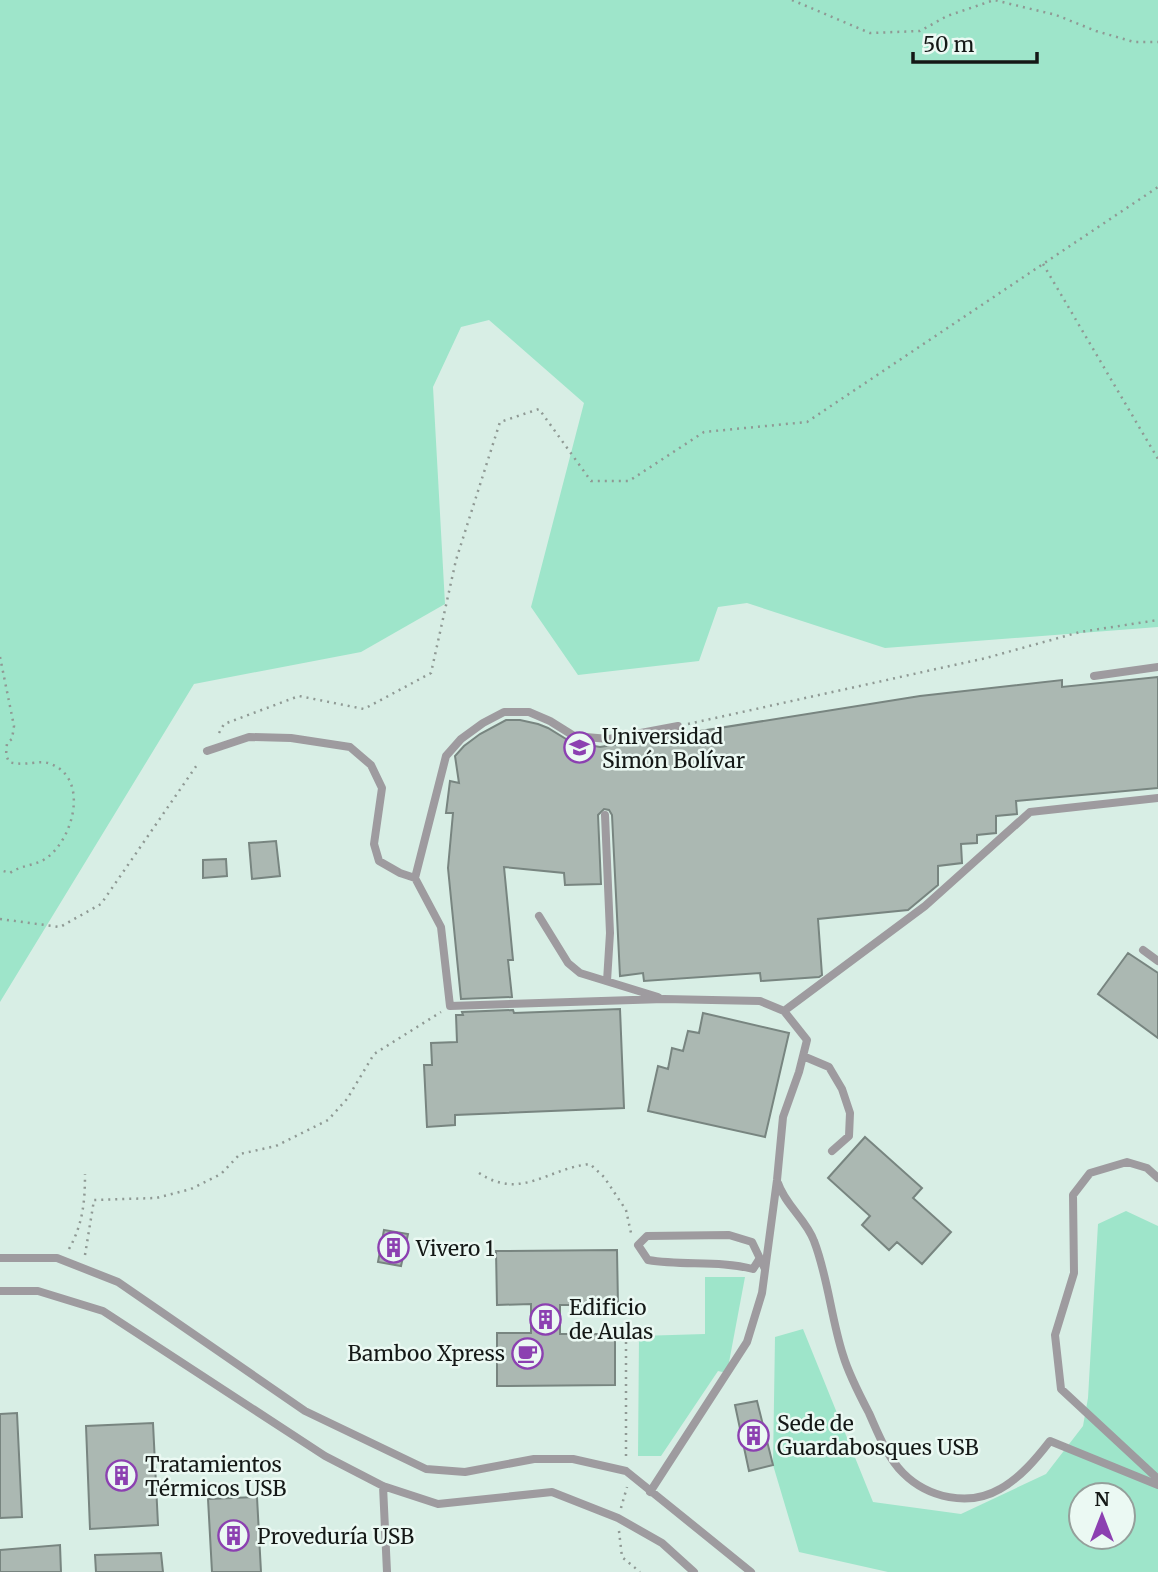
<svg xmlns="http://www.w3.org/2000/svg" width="1158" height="1572" viewBox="0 0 1158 1572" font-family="Merriweather,serif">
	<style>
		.built { fill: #d8eee5; fill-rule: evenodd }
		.green { fill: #9ee5ca; fill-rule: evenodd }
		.building { fill: #abb8b2; stroke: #788580; stroke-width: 2 }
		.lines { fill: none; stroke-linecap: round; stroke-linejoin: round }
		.path { stroke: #8f9994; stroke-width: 2.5; stroke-dasharray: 2 5; stroke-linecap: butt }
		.lane { stroke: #9e9b9f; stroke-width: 8 }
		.labels { text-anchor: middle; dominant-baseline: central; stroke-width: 5; stroke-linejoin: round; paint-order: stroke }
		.poi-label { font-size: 21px; fill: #141816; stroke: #ebf9f3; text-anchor: start }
	</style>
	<rect width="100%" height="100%" fill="#ebf9f3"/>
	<!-- built -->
	<path class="built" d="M0 0H1158V1572H0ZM1081 1495H1123V1537H1081Z"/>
	<!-- green -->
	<path class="green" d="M0 0H1158V627L885 648 747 603 718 607 699 661 578 675 531 607 584 403 489 320 461 327 433 387 445 604 361 652 194 684 0 1002Z
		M1126 1211 1158 1226V1572H888L799 1552 773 1465 775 1337 803 1329 873 1502 961 1514 1046 1474 1083 1426 1088 1398 1098 1224ZM1081 1495H1123V1537H1081Z
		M705 1277H745L727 1373 718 1371 661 1456H638L639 1336 705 1334Z"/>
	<!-- building -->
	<path class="building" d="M1158 677V788L1016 801 1017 814 996 816V833L977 835V843L961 844 962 863 938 866V885L908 910 818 919 822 975 819 977 761 981 760 973 644 981 643 973 620 976 612 815 609 810 604 809 598 815 601 884 565 885 564 873 504 867 513 960H508L512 997 461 999 448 868 453 813H446L450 781 459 783 455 756 464 746 480 734 506 720H520L538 724 548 728 571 742 600 747 920 696 1062 680V687Z
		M276 841 280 876 252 879 249 843Z
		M226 859 227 876 203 878V860Z
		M1128 953 1158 973V1038L1098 994Z
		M620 1009 624 1108 455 1115V1125L427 1127 424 1065H432L431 1043 457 1042 456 1015H463L462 1012 513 1010 514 1013Z
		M703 1013 789 1033 765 1137 648 1111 658 1066 668 1069 672 1048 683 1051 688 1031 699 1033Z
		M865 1137 922 1188 913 1198 951 1232 922 1264 897 1242 889 1250 862 1225 870 1216 828 1178Z
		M384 1230 408 1234 401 1266 378 1262Z
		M617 1250 618 1305H560V1334H615V1385L497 1386V1333H531V1304L497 1305 496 1251Z
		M757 1401 773 1465 749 1471 735 1405Z
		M17 1413 22 1517 0 1518V1414Z
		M153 1423 158 1525 90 1529 86 1426Z
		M257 1497 261 1572H212L208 1499Z
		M60 1545 61 1572H0V1550Z
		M161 1553 163 1572H96L95 1555Z"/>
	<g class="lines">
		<!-- path -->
		<path class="path" d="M792 0 870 33 920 31 947 16 994 0 1056 15 1096 31 1134 42H1158
			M1043 264 1158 459
			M0 657 14 726 12 739 7 743 6 755 9 762C26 767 39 759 51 764 90 779 73 841 45 859 34 866 21 865 10 873L0 870
			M688 724 986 658 1080 632 1158 620
			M219 733 224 724 299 696 364 709 431 673 456 560 500 422 539 409 591 481H629L704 432 807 422 1158 187
			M0 919 60 927 101 904 199 762
			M479 1173C521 1201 548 1168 590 1164L604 1177 626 1210 631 1233
			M69 1249C83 1224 85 1201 85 1174
			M85 1255 94 1200 156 1198 191 1189 221 1174 240 1154 276 1146 328 1120 347 1099 374 1054 441 1012
			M576 1314 626 1315V1457
			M621 1508 627 1487
			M619 1531 622 1557 640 1572"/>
		<!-- lane -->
		<path class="lane" d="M1094 676 1158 667
			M207 751 249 737 291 738 350 747 371 765 382 788 374 844 379 861 400 873 415 878
			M605 815 610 933 607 981
			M539 916 568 963 580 973 658 997
			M1143 950 1158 961
			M784 1011 925 906 1030 812 1158 798
			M803 1056 829 1067 842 1089 850 1113 849 1136 832 1151
			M1158 1178 1147 1168 1127 1162 1090 1173 1073 1195 1074 1273 1055 1335 1061 1389 1158 1479
			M778 1183C785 1205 806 1219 814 1241 828 1277 831 1318 843 1355 849 1375 859 1394 869 1413 878 1433 887 1457 903 1473 928 1498 969 1507 1000 1489 1020 1478 1036 1459 1050 1441L1158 1485
			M0 1258H57L118 1282 305 1411 426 1469 465 1472 534 1459H573L626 1471 751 1572
			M760 1258 753 1269C719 1260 683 1266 648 1260L638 1245 647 1236 729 1235 752 1242 765 1269
			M0 1291H38L103 1311 325 1456 383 1486 438 1504 552 1492 618 1518 662 1543 694 1572
			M383 1486 387 1572
			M650 1492 747 1342 762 1293 777 1180 783 1117 799 1072 807 1040 784 1011 760 1001 664 999 450 1006 441 927 415 878 446 756 461 739 483 723 504 712H529L550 721 574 736 609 739 678 726"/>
	</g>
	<!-- icons -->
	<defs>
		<symbol id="university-ring" viewBox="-11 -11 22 22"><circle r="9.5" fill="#ebf9f3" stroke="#8c40b1" stroke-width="1.5"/><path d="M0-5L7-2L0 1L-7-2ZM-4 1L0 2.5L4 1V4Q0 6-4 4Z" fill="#8c40b1"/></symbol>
		<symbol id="building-ring" viewBox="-11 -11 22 22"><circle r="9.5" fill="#ebf9f3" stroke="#8c40b1" stroke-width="1.5"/><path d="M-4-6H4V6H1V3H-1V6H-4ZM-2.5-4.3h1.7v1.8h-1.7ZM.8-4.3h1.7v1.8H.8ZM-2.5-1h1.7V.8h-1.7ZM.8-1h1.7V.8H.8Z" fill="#8c40b1"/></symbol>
		<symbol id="cafe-ring" viewBox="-11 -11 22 22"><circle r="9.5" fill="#ebf9f3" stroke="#8c40b1" stroke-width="1.5"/><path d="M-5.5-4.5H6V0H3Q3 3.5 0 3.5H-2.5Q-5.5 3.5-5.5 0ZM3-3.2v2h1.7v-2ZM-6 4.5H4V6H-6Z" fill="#8c40b1"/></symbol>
	</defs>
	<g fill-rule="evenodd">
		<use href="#university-ring" x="562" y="730" width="35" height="35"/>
		<use href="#building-ring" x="376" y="1230" width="35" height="35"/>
		<use href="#building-ring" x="528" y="1302" width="35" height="35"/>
		<use href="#cafe-ring" x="510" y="1336" width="35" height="35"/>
		<use href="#building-ring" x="736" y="1418" width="35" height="35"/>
		<use href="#building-ring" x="104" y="1458" width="35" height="35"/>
		<use href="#building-ring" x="216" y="1518" width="35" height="35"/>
	</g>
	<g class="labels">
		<!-- poi labels -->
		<g class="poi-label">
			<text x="602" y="736">Universidad<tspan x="602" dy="24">Simón Bolívar</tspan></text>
			<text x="416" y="1248">Vivero 1</text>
			<text x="569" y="1307">Edificio<tspan x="569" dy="24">de Aulas</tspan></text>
			<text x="505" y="1353" text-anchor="end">Bamboo Xpress</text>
			<text x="777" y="1423">Sede de<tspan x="777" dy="24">Guardabosques USB</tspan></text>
			<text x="145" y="1464">Tratamientos<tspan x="145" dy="24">Térmicos USB</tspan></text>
			<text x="257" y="1536">Proveduría USB</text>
		</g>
	</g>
	<!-- north arrow -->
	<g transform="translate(1102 1516)"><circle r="33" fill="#ebf9f3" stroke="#959f9b" stroke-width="2"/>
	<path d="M0-5L12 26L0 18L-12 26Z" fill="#8c40b1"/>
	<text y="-10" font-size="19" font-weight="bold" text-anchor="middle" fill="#141816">N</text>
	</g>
	<!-- scale -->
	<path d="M913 52v10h124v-10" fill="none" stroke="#141816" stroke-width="3.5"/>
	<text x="923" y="52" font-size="21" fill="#141816" stroke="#ebf9f3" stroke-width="5" paint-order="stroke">50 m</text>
</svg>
